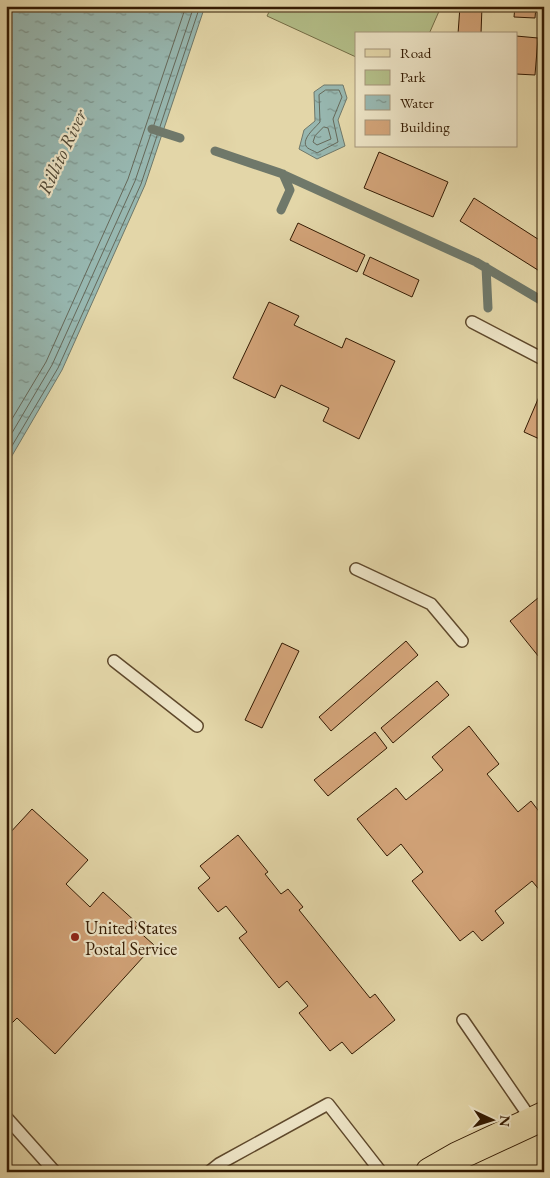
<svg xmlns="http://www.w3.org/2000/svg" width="550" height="1178" viewBox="0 0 550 1178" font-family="'EB Garamond',serif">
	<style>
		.green { fill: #b3be88; stroke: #736c45 }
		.water { fill: url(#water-ripples); stroke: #6f786a }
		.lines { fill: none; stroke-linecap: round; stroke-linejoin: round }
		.shore { stroke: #656859; stroke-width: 1 }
		.stream { stroke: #6f786a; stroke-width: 9 }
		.building { fill: #d2a378; stroke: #331a02 }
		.service-casing { stroke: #5f492c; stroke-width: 14 }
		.primary-casing { stroke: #331a02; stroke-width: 30 }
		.service { stroke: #ede4c6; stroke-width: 11 }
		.primary { stroke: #e3d6a8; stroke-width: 28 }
		.poi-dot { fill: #8f2418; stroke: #ede4c6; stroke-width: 2 }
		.labels { text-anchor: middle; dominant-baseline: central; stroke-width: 4.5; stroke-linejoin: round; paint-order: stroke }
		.poi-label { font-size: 18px; fill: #331a02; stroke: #ede4c6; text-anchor: start }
		.water-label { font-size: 19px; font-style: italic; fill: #514936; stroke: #ede4c6 }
	</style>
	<defs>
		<pattern id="water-ripples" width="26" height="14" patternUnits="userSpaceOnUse" patternTransform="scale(1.25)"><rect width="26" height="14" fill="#97b7b0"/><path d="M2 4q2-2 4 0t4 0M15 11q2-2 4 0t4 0" fill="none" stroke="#7c948d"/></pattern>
	</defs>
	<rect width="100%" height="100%" fill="#e3d6a8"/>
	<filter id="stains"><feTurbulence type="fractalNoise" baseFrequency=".004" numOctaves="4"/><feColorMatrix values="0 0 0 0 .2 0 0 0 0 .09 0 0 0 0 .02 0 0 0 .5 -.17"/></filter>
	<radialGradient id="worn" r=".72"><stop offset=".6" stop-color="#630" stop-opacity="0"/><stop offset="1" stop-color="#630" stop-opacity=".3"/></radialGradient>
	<!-- green -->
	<path class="green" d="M272 6H434L440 9 429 34H356V57L267 16Z"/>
	<!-- water -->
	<path class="water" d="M6 6H205L145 185 62 370 6 466Z
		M324 85H343L347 98 338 120 345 146 317 159 299 149 304 130 315 121 314 92Z"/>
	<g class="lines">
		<!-- shore -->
		<path class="shore" d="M326 90H339L342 97 333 119 338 142 317 153C315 151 307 149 306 146 302 138 316 127 320 122L319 95Z
			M324 127 328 128 331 139 317 145 313 142 315 136Z
			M6 429 46 362 128 179 186 6
			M6 443 52 365 135 181 194 6
			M6 456 58 368 141 184 200 6"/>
		<!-- stream -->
		<path class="stream" d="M152 129 180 138
			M215 151 280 173 476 262 544 302
			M281 210 290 190 283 174
			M486 267 488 308"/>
	</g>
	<!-- building -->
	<path class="building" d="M460 6H482L481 34H458Z
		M515 6H536L535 18 514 17Z
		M516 36 538 38 535 75 516 74Z
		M379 152 448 182 433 217 364 188Z
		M474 198 544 243V268L541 272 460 221Z
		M298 223 365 255 357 272 290 240Z
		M370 257 419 280 412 297 363 274Z
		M269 302 299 316 294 325 342 348 346 338 395 361 359 439 323 421 329 408 281 385 275 398 233 378Z
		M544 385V441L524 432Z
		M544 593V653L539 657 510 621Z
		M406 641 418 655 331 731 319 717Z
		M282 643 299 651 262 728 245 720Z
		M437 681 449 695 393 743 381 728Z
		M469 726 499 764 487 774 518 812 531 801 544 818V892L542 893 532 881 495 911 504 923 482 941 473 931 460 941 412 881 423 872 401 844 387 856 357 819 396 788 406 800 443 770 432 757Z
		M375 732 387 748 328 796 314 780Z
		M32 809 88 860 66 884 90 907 103 892 138 924 135 928 154 945 55 1054 17 1018 6 1029V833L8 835Z
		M238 835 268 872 265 874 281 894 288 889 303 907 299 910 370 998 375 994 395 1020 352 1054 342 1042 330 1051 299 1013 308 1006 287 981 279 988 239 938 247 932 226 906 218 912 198 888 210 878 200 866Z"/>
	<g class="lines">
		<defs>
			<path id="service" d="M472 322 543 359
				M356 569 431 604 462 641
				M114 661 197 726
				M463 1020 533 1122
				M6 1117 55 1172
				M209 1172 219 1164 328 1104 381 1172"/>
			<path id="primary" d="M430 1172 458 1156 544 1116"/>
		</defs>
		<!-- service casing -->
		<use href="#service" class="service-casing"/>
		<!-- primary casing -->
		<use href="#primary" class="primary-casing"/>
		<!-- service -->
		<use href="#service" class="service"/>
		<!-- primary -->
		<use href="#primary" class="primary"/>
	</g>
	<!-- markers -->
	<circle class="poi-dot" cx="75" cy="937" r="5"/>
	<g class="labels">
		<!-- poi labels -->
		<g class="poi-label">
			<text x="85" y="927">United States<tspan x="85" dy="21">Postal Service</tspan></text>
		</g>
		<!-- water labels -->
		<g class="water-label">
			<text transform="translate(62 152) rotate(-65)">Rillito River</text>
		</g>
	</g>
	<!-- margin -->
	<rect width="550" height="1178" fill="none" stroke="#e3d6a8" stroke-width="25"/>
	<rect x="8" y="8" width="535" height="1163" fill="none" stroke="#331a02" stroke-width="2.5"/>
	<rect x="12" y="12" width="525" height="1153" fill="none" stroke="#331a02"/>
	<!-- legend -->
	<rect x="355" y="32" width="162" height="115" fill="#ede4c6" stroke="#a39378"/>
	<rect x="365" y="49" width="25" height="8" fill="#e3d6a8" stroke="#a39378"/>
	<text x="400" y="58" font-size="15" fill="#331a02">Road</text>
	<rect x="365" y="70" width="25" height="15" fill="#b3be88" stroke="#a39378"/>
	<text x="400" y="82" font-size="15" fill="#331a02">Park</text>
	<rect x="365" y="95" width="25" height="15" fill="url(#water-ripples)" stroke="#a39378"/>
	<text x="400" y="108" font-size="15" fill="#331a02">Water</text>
	<rect x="365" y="120" width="25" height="15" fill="#d2a378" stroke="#a39378"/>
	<text x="400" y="132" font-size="15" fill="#331a02">Building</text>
	<!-- north arrow -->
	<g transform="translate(492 1120) rotate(94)" stroke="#ede4c6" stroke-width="4" paint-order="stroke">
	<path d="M0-4L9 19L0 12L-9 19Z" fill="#331a02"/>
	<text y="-8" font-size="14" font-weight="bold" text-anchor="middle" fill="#331a02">N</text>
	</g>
	<rect width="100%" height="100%" filter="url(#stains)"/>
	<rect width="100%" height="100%" fill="url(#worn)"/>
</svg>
